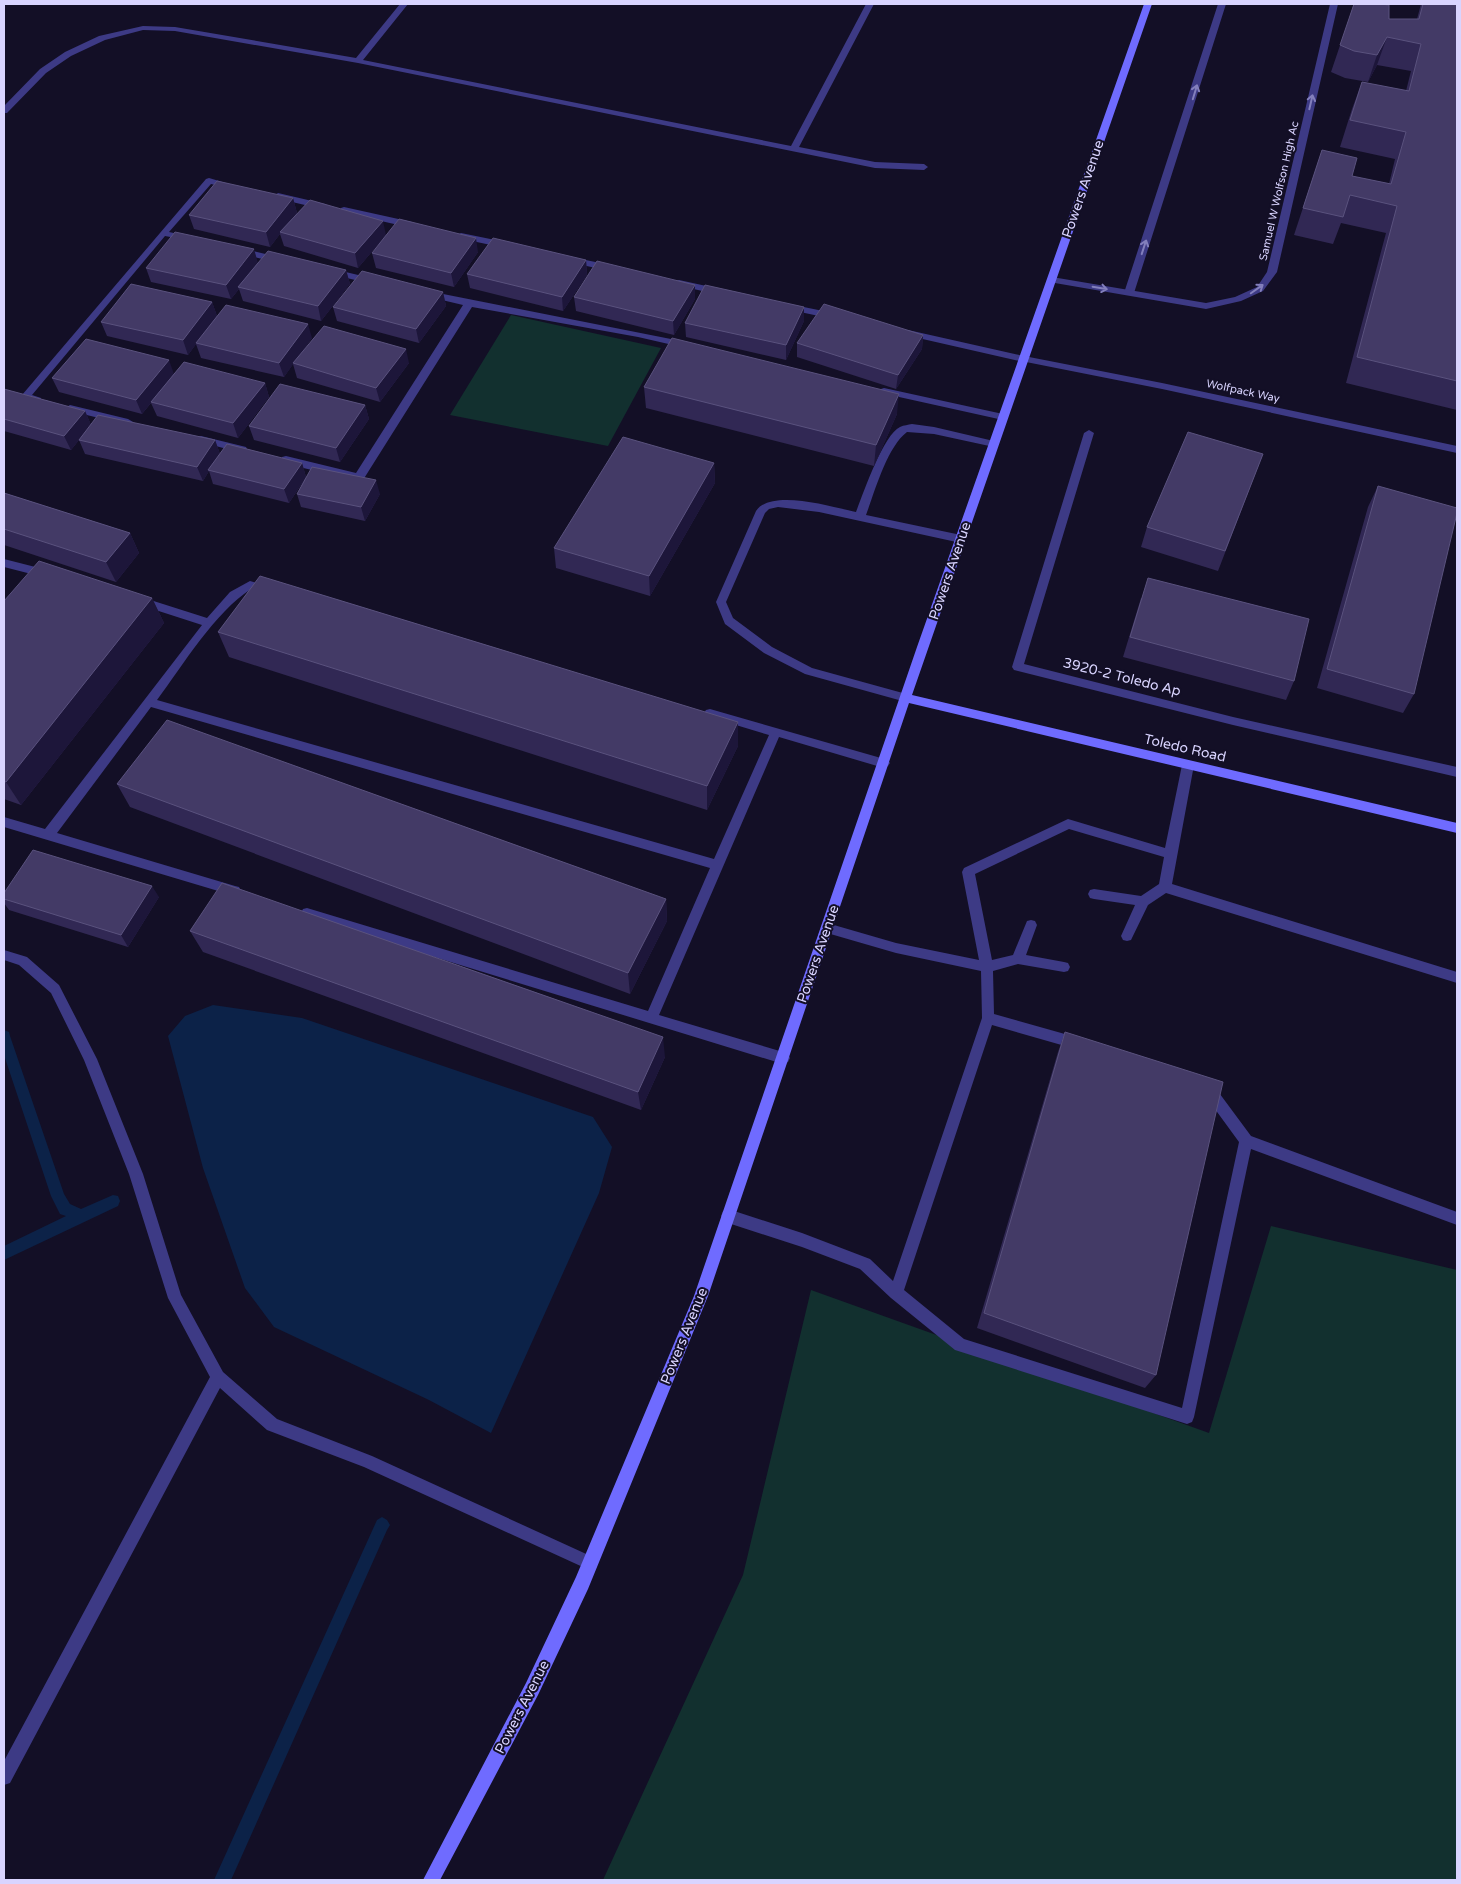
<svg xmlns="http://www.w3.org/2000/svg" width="1461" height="1884" viewBox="0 0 1461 1884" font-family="'Varela Round',sans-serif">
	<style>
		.green { fill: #12302f }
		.water { fill: #0c2248 }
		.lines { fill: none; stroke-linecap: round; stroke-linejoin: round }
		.stream { fill: #0c2248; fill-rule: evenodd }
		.lane { fill: #3d3a85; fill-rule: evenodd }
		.street { fill: #3d3a85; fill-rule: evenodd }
		.secondary { fill: #6f6bff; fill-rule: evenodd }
		.wall { fill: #312854 }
		.shaded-wall { fill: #1d163a }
		.building { fill: #433a66; stroke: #5a527e }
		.oneway { stroke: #837fbc }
		.labels { text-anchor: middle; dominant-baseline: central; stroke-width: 4; stroke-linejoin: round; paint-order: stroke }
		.far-street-label { font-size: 11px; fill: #d9d4ff; stroke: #130f26 }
		.street-label { font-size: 14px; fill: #d9d4ff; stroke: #130f26 }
	</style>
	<rect width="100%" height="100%" fill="#130f26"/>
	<!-- green -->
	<path class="green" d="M511 315 661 348 608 446 450 415Z
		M1271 1226 1457 1270V1880H603L743 1575 811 1290 1209 1433Z"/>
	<!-- water -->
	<path class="water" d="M213 1005 302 1018 593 1117 612 1147 599 1193 491 1433 429 1400 274 1327 245 1288 203 1168 168 1036 185 1016Z"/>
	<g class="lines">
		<!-- stream -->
		<path class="stream" d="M4 1030 9 1032 10 1036 64 1194 70 1204 81 1209 113 1195 118 1196 120 1201 118 1206 4 1260V1246L66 1216 60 1214 51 1196 4 1055Z
			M382 1517 387 1520 390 1525 387 1530 231 1880H214L377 1520Z"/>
		<!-- lane -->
		<path class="lane" d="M1218 4H1226L1134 293 1132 295H1126L1124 293Z
			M209 178 236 186 232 189 211 184 169 232 192 237V241L165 236 32 395 41 398V402L22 399V395L206 179Z
			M278 193 325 204 326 206 322 209 275 198 274 196Z
			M344 207 412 222 417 225 412 228 341 212V208Z
			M461 233 505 242 510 245 505 248 458 238 456 236Z
			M240 248 282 258 284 260 279 263 237 253V249Z
			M571 257 610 265 615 268 610 271 568 262V258Z
			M333 269 375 279 377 281 372 284 330 274 328 272Z
			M679 280 720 289 725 292 720 295 676 285V281Z
			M428 291 686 342 691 345 686 348 638 337 472 307 363 480 359 481 282 463V457L286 456 356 473 463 305 425 296 423 294Z
			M789 304 833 313 838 316 833 319 786 309 784 307Z
			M908 330 1024 356 1029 359 1024 362 905 335V331Z
			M884 388 1003 414 1008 417 1003 420 881 393V389Z
			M70 405 128 419 133 422 128 425 66 410 65 408Z
			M912 424 934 427 998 442 999 444 994 447 934 434 907 432C887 447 875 491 866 515L961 535 965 536 966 539 965 542 961 543 819 512 778 507 769 509 765 513 726 602 733 618 772 647 812 668 910 695 912 698 906 702 805 674 764 653 725 624 716 602 756 511C771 488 833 507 856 512 863 494 883 435 900 427 904 425 908 425 912 424Z
			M201 436 246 447 247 449 242 453 197 441V437Z
			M4 559 51 571 52 574 47 578 4 567Z
			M250 581 271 587 272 590 267 594 251 589C215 612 183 665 157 700L714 859 769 735 706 716 704 713 706 710 710 709 888 760 890 763 888 766 884 768 779 737 659 1015 783 1052 788 1054 790 1058 788 1062 783 1064 307 918 303 917 301 913 303 909 307 908 648 1011 710 868 151 707 57 833 235 886 239 887 241 891 239 895 235 896 4 827V817L45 829 202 625 137 604 136 601 137 598 141 597 207 618 230 592Z
			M1188 760 1192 762 1194 765 1172 884 1457 972V983L1166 893 1148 905 1131 940 1127 941 1123 940 1121 936 1135 905 1094 899 1090 898 1088 894 1090 890 1094 889 1141 896 1159 884 1164 857 1069 829 975 874 992 960 1013 955 1027 921 1031 920 1035 921 1037 925 1026 955 1064 962 1068 963 1070 967 1068 971 1064 972 1018 964 993 971 994 1014 1079 1038 1084 1040 1085 1044 1084 1048 1079 1050 992 1025 904 1290 964 1339 1182 1408 1239 1142 1204 1094 1202 1090 1204 1086 1209 1084 1214 1086 1251 1136 1457 1212V1225L1251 1149 1194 1417 1192 1422 1187 1424 955 1350 891 1298 860 1269 802 1247 728 1223 723 1221 721 1216 723 1211 728 1209 802 1233 870 1259 893 1281 982 1018 981 971 896 953 827 933 823 932 821 928 823 924 827 923 896 943 979 960 962 872 964 868 1068 819 1165 848 1182 765 1184 762Z
			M4 950 27 957 59 985 97 1059 143 1174 181 1295 223 1372 277 1419 372 1456 595 1558 598 1563 595 1568 590 1571 585 1568 364 1467 267 1430 220 1388 10 1783 4 1785V1761L210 1377 168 1298 129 1174 84 1060 51 993 19 965 4 960Z"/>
		<!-- street -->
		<path class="street" d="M400 4H408L363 60 791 146 866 4H874L799 147 875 162 924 164 928 167 924 170 875 168 358 63 175 31 143 30 105 40 71 56 46 73 7 113H4V106L40 69 65 52 99 36 143 26 175 27 356 58Z
			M1330 4H1338L1277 272 1263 291 1241 301 1206 309 1049 282V278L1052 277 1206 303 1235 297 1257 287 1267 272Z
			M1024 356 1162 383 1457 446V453L1162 389 1021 361 1019 359Z
			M1089 430 1094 433 1024 664 1233 717 1457 767V777L1233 725 1014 670 1012 667 1084 433Z"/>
		<!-- secondary -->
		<path class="secondary" d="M1144 4H1152L912 695 1457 823V833L909 703 708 1296 588 1589 538 1695 440 1880H423L526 1683 576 1577 694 1296 917 647Z"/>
	</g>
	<!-- wall -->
	<path class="wall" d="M1354 4 1389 19H1417L1421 4H1457V410L1346 383 1386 233 1341 223 1333 244 1294 235 1322 150 1352 176 1389 184 1395 159 1340 147 1352 109 1362 82 1406 91 1411 71 1377 65 1368 82 1345 78 1331 72Z
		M293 198 297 213 292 219 386 235 358 268 284 246 280 234 270 247 194 229 189 215Z
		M478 252 454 287 376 268 372 253Z
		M586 260 587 275 563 311 470 288 467 274Z
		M258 263 346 270 350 284 321 321 243 301 239 289 231 299 151 282 146 268Z
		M443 292 446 306 419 343 337 321 333 307Z
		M574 297 695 299 674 335 576 311Z
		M212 302 217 316 312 338 300 355 409 363 380 402 297 378 293 364 284 377 201 358 196 344 188 355 107 336 101 322Z
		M804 307V321L786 360 686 337 685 323Z
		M923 335 922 349 896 389 797 357V343Z
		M174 374 265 383 269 397 238 438 157 416 151 403 142 414 59 392 52 378Z
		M644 387 897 414 874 466 646 408Z
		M4 389 85 411 91 425 215 440 220 454 302 463 306 477 380 494 365 521 301 507 297 494 305 479 289 503 213 484 209 471 203 481 85 454 79 440 83 435 71 450 4 431Z
		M365 405 369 419 340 462 254 440 249 426Z
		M1263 454 1218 571 1141 547 1147 527Z
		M714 463 715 483 650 596 556 568 554 548Z
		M1378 486 1414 694 1403 713 1317 688 1368 507Z
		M4 493 130 533 139 553 116 582 4 545Z
		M152 598 164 623 21 805 4 799V601Z
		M1141 598 1294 681 1286 700 1123 657Z
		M218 632 738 746 707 810 229 657Z
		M117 784 666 899 667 921 630 994 130 807Z
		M4 893 159 897 128 947 9 910 4 903Z
		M190 931 665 1057 641 1110 203 952Z
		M1065 1032 1156 1375 1145 1388 977 1328 1058 1052Z"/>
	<!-- shaded-wall -->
	<path class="shaded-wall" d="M1387 37 1377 65 1368 82 1377 55Z
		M293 198 297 213 281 232H280V234L270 247 266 232Z
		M383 221 386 235 358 268 355 253Z
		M476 238 478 252 454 287 451 273Z
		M254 249 258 263 238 287 239 289 231 299 226 285Z
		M586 260 587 275 563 311 562 297Z
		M346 270 350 284 321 321 318 306Z
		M695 285V299L674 335 673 321Z
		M443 292 446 306 419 343 416 329Z
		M212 302 217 316 188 355 183 340Z
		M804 307V321L786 360V345Z
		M308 324 312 338 284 377 279 363Z
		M923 335 922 349 896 389 898 375Z
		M406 349 409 363 380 402 376 388Z
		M169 360 174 374 142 414 136 400Z
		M265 383 269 397 238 438 233 423Z
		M899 394 897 414 874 466 876 445Z
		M365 405 369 419 340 462 336 448Z
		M85 411 91 425 71 450 64 436Z
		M215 440 220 454 208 470 209 471 203 481 197 467Z
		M302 463 306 477 289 503 284 489Z
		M714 463 715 483 650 596 649 576Z
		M376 480 380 494 365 521 361 507Z
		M130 533 139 553 116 582 106 562Z
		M152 598 164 623 21 805 6 782Z
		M738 722V746L707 810V786Z
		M152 886 159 897 128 947 121 935Z
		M666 899 667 921 630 994 628 973Z
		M663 1037 665 1057 641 1110 638 1092Z"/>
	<!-- building -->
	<path class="building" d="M1354 4H1380L1389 5V19H1419L1423 4H1457V381L1357 357 1397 206 1350 195 1343 217 1303 208 1322 150 1357 158 1352 176 1391 184 1406 132 1350 120 1362 82 1409 91 1421 44 1387 37 1377 55 1354 51 1340 45Z
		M217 181 293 198 266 232 189 215Z
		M310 200 383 221 355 253 280 232Z
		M399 219 476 238 451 273 372 253Z
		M175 232 254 249 226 285 146 268Z
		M493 238 586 260 562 297 467 274Z
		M268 251 346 270 318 306 238 287Z
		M597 261 695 285 673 321 574 297Z
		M362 271 443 292 416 329 333 307Z
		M131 284 212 302 183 340 101 322Z
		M705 285 804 307 786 345 685 323Z
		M824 304 923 335 898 375 797 343Z
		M226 305 308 324 279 363 196 343Z
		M324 326 406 349 376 388 293 363Z
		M672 338 899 394 876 445 644 387Z
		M86 339 169 360 136 400 52 378Z
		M184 362 265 383 233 423 151 402Z
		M280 384 365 405 336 448 249 426Z
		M4 389 85 411 64 436 4 419Z
		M98 415 215 440 197 467 79 440Z
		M1188 432 1263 454 1225 551 1147 527Z
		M623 437 714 463 649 576 554 548Z
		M227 444 302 463 284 489 208 470Z
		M312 467 376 480 361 507 297 494Z
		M1378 486 1457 508V513L1414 694 1327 669Z
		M4 493 130 533 106 562 4 529Z
		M39 561 152 598 6 782 4 781V601Z
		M260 576 738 722 707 786 218 632Z
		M1148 578 1309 619 1294 681 1130 637Z
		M167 720 666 899 628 973 117 784Z
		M33 850 152 886 121 935 4 899V893Z
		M222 883 663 1037 638 1092 190 931Z
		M1065 1032 1223 1082 1156 1375 984 1313Z"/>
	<!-- one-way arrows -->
	<defs><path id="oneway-shaft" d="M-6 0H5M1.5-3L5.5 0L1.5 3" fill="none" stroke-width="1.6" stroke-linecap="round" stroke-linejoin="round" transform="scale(1.25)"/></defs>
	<g class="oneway">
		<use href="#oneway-shaft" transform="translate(1195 92) rotate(-73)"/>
		<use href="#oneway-shaft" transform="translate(1311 102) rotate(-77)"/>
		<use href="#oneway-shaft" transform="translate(1144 247) rotate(-72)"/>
		<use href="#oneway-shaft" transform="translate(1100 288) rotate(10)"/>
		<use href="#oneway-shaft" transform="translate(1257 289) rotate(-35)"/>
	</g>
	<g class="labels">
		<!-- far-street labels -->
		<g class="far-street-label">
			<text transform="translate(1279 191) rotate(-77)">Samuel W Wolfson High Ac</text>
			<text transform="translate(1243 391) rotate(12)">Wolfpack Way</text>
		</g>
		<!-- street labels -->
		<g class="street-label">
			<text transform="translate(1083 189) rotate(-71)">Powers Avenue</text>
			<text transform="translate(950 571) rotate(-71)">Powers Avenue</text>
			<text transform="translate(1122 677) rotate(14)">3920-2 Toledo Ap</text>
			<text transform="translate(1185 748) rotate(13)">Toledo Road</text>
			<text transform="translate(818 954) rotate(-71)">Powers Avenue</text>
			<text transform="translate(684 1336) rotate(-68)">Powers Avenue</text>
			<text transform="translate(522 1707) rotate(-63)">Powers Avenue</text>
		</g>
	</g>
	<!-- border -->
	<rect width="1461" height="1884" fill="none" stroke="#d9d4ff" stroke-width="10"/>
</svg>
